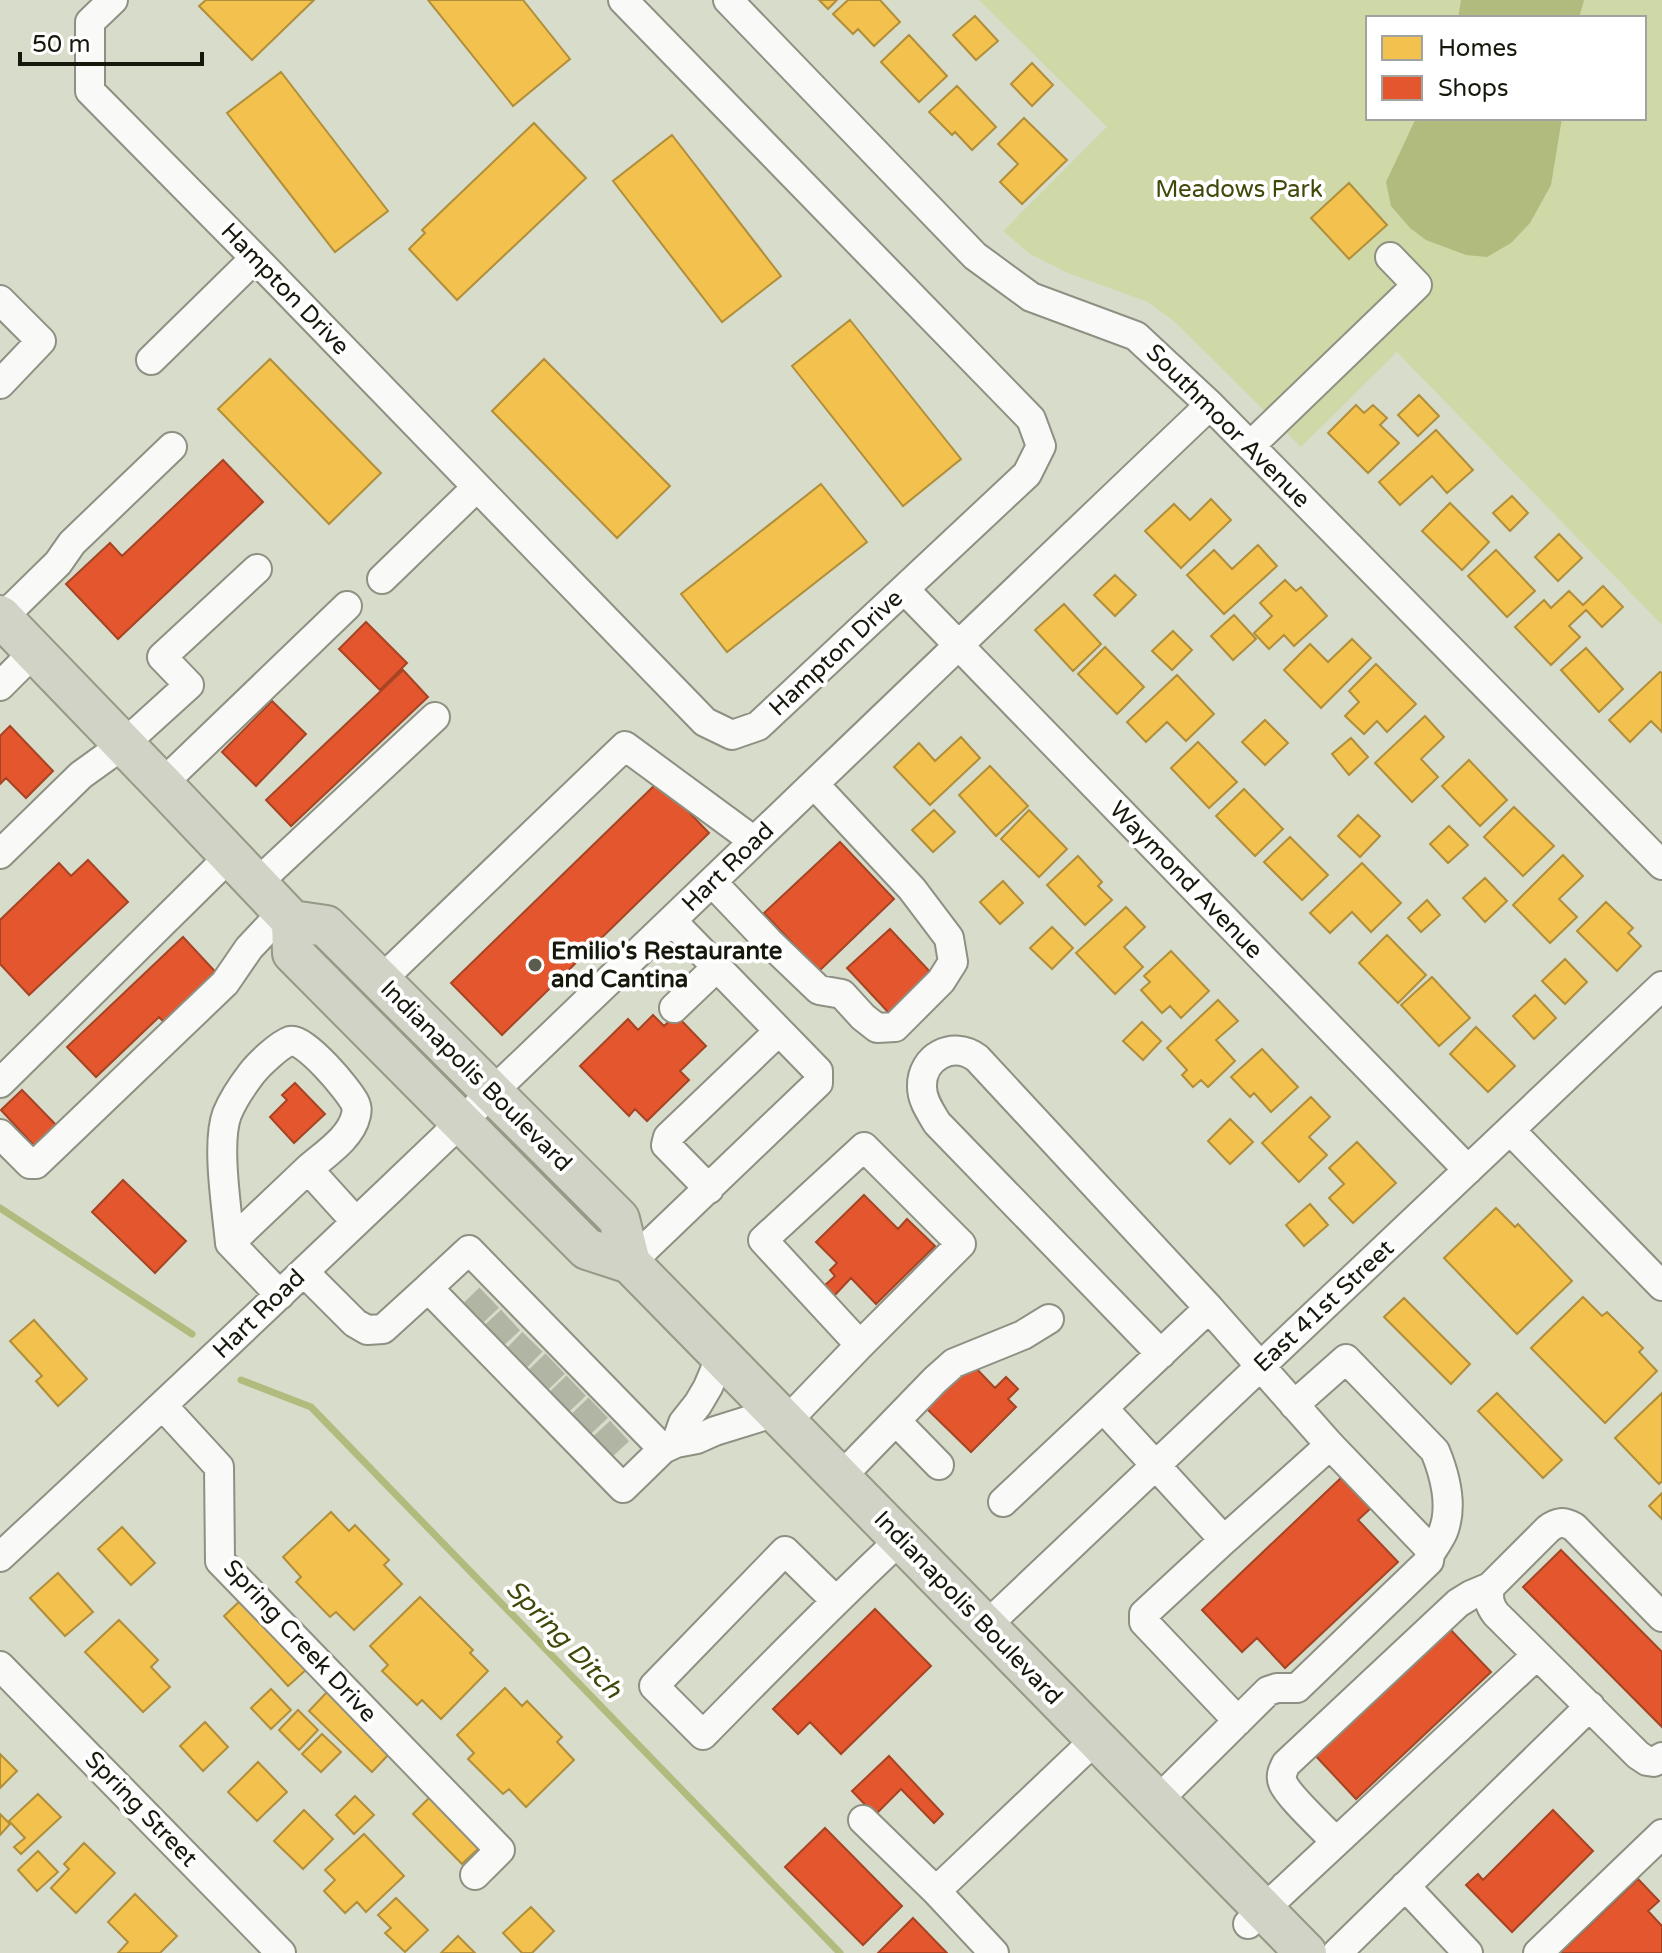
<svg xmlns="http://www.w3.org/2000/svg" width="1662" height="1953" viewBox="0 0 1662 1953" font-family="'Varela Round',sans-serif">
	<style>
		.green { fill: #cfd8a7; fill-rule: evenodd }
		.water { fill: #b1bb7d }
		.homes { fill: #f2c14e; stroke: #b08e3a; stroke-width: 2 }
		.shops { fill: #e4572e; stroke: #a64424; stroke-width: 2 }
		.lines { fill: none; stroke-linecap: round; stroke-linejoin: round }
		.stream { stroke: #b1bb7d; stroke-width: 7 }
		.minor-tunnel { stroke: #b1b5a4; stroke-width: 28; stroke-dasharray: 28 14; stroke-linecap: butt }
		.minor-casing { stroke: #8d9082; stroke-width: 32 }
		.highway-casing { stroke: #959985; stroke-width: 44 }
		.minor { stroke: #f9faf7; stroke-width: 28 }
		.highway { stroke: #d0d3c5; stroke-width: 40 }
		.poi-dot { fill: #5a5d4e; stroke: #fff; stroke-width: 3 }
		.labels { text-anchor: middle; dominant-baseline: central; stroke-width: 8; stroke-linejoin: round; paint-order: stroke }
		.park-label { font-size: 24px; fill: #414809; stroke: #fff }
		.street-label { font-size: 24px; fill: #16180c; stroke: #fff }
		.poi-label { font-size: 24px; font-weight: bold; fill: #16180c; stroke: #fff; text-anchor: start }
		.water-label { font-size: 26px; font-style: italic; fill: #404708; stroke: #fff }
	</style>
	<rect width="100%" height="100%" fill="#d8dcca"/>
	<!-- green -->
	<path class="green" d="M979 0H1662V625L1397 352 1301 447 1175 322 1148 302 1068 273 1030 254 1003 231 1107 127ZM1368 18H1644V118H1368Z"/>
	<!-- water -->
	<path class="water" d="M1461 0H1584L1579 18H1458Z
		M1416 118H1562L1551 185 1530 223 1511 243 1487 257 1466 255 1426 240 1410 228 1391 206 1386 182Z"/>
	<!-- homes -->
	<path class="homes" d="M206 0H314L252 60 199 6Z
		M428 0H523L570 59 513 106Z
		M819 0H837L828 9Z
		M848 0H880L900 22 874 46 858 29 853 34 833 14Z
		M975 16 998 41 976 60 953 35Z
		M909 35 947 76 919 102 881 62Z
		M1032 63 1053 85 1032 106 1011 84Z
		M281 72 388 211 335 252 227 113Z
		M957 86 996 127 972 150 955 132 952 135 929 112Z
		M1024 118 1067 160 1022 204 1000 182 1018 164 998 144Z
		M534 123 586 178 457 300 409 249 425 233 422 230Z
		M672 135 781 276 722 322 613 181Z
		M1349 183 1387 225 1349 259 1311 218Z
		M850 320 961 459 903 506 792 366Z
		M270 359 381 473 329 524 218 409Z
		M544 359 670 486 617 538 492 411Z
		M1419 395 1439 416 1418 436 1398 415Z
		M1356 405 1364 413 1373 405 1387 418 1380 425 1399 443 1368 473 1328 433Z
		M1436 430 1473 470 1447 493 1432 476 1400 505 1379 482Z
		M821 484 867 542 727 652 681 594Z
		M1512 496 1528 513 1510 531 1493 513Z
		M1211 499 1231 520 1181 568 1145 531 1174 504 1190 520Z
		M1450 503 1489 542 1462 570 1422 531Z
		M1559 534 1582 558 1558 581 1535 557Z
		M1258 545 1277 566 1224 614 1187 575 1214 550 1232 569Z
		M1496 550 1535 591 1507 617 1468 576Z
		M1115 575 1136 595 1115 616 1094 595Z
		M1285 580 1296 591 1301 587 1327 616 1294 646 1284 635 1269 649 1254 633 1272 616 1260 603Z
		M1603 586 1623 607 1602 627 1586 610 1569 626 1580 637 1551 665 1515 627 1544 600 1551 608 1569 591 1583 605Z
		M1064 604 1101 644 1073 671 1035 630Z
		M1234 615 1256 639 1233 660 1211 636Z
		M1173 631 1192 650 1172 670 1152 651Z
		M1352 639 1371 658 1321 708 1284 670 1310 644 1328 662Z
		M1105 647 1144 687 1117 714 1078 674Z
		M1586 648 1623 689 1599 712 1561 670Z
		M1376 664 1416 704 1387 732 1377 721 1364 734 1345 716 1359 702 1349 691Z
		M1660 672 1662 673V732L1651 721 1630 742 1609 720Z
		M1177 675 1214 714 1186 741 1167 722 1146 742 1127 722Z
		M1425 716 1444 737 1421 759 1438 777 1412 802 1375 763Z
		M1265 720 1288 743 1265 765 1242 742Z
		M961 737 980 758 930 805 894 767 919 743 935 761Z
		M1351 738 1368 757 1349 775 1332 754Z
		M1198 742 1237 782 1209 808 1171 768Z
		M1469 760 1507 800 1480 826 1442 786Z
		M990 766 1028 806 996 836 959 795Z
		M1244 789 1283 829 1255 856 1216 816Z
		M1514 807 1554 846 1523 876 1484 837Z
		M934 810 955 832 933 852 912 830Z
		M1029 810 1067 849 1039 877 1001 839Z
		M1358 815 1380 836 1360 857 1338 836Z
		M1449 826 1468 845 1448 863 1430 844Z
		M1290 837 1328 875 1302 900 1264 862Z
		M1563 855 1583 876 1559 899 1577 917 1550 943 1513 905Z
		M1078 856 1102 882 1098 886 1112 900 1085 925 1047 885Z
		M1362 863 1401 903 1371 932 1352 912 1330 933 1310 913Z
		M1485 878 1507 901 1485 922 1463 898Z
		M1003 881 1023 903 1000 924 980 902Z
		M1427 900 1440 915 1421 932 1408 918Z
		M1606 902 1633 928 1628 933 1641 946 1617 971 1577 931Z
		M1126 907 1145 927 1124 947 1143 967 1115 994 1076 953Z
		M1052 927 1073 948 1052 969 1030 948Z
		M1387 935 1426 975 1398 1003 1359 963Z
		M1171 951 1209 991 1181 1018 1170 1006 1162 1013 1141 990 1150 982 1144 976Z
		M1565 959 1587 982 1565 1004 1542 981Z
		M1432 977 1470 1018 1439 1046 1401 1005Z
		M1535 995 1556 1018 1534 1039 1513 1016Z
		M1218 1000 1238 1021 1216 1040 1235 1061 1208 1087 1201 1080 1193 1087 1182 1075 1187 1070 1167 1048Z
		M1142 1022 1161 1041 1143 1060 1123 1041Z
		M1476 1027 1515 1066 1488 1092 1450 1054Z
		M1262 1049 1298 1087 1271 1112 1254 1093 1250 1097 1231 1077Z
		M1311 1097 1330 1117 1309 1137 1327 1155 1299 1182 1262 1143Z
		M1230 1119 1253 1142 1230 1164 1208 1141Z
		M1357 1142 1396 1183 1353 1223 1329 1198 1344 1184 1329 1168Z
		M1310 1204 1328 1225 1304 1246 1286 1225Z
		M1496 1208 1515 1227 1518 1224 1572 1281 1517 1334 1444 1258Z
		M1583 1297 1602 1316 1607 1312 1643 1348 1639 1352 1657 1371 1605 1423 1531 1348Z
		M1404 1298 1470 1364 1451 1384 1384 1317Z
		M34 1320 87 1379 58 1406 36 1381 42 1376 10 1341Z
		M1497 1393 1562 1460 1543 1478 1478 1411Z
		M1662 1393V1481L1659 1484 1615 1438Z
		M1662 1493V1519L1649 1506Z
		M331 1512 349 1531 355 1525 389 1560 384 1565 402 1584 354 1630 336 1612 330 1617 296 1582 301 1577 283 1557Z
		M122 1527 155 1563 131 1585 98 1549Z
		M58 1573 93 1612 65 1636 30 1598Z
		M420 1597 473 1650 470 1653 488 1671 441 1719 422 1700 417 1705 382 1671 388 1665 370 1646Z
		M242 1599 307 1669 288 1686 224 1616Z
		M119 1620 158 1660 151 1667 170 1687 143 1712 85 1652Z
		M505 1688 522 1706 527 1701 562 1737 557 1742 574 1760 526 1807 509 1789 503 1794 468 1759 474 1753 457 1735Z
		M271 1689 291 1710 271 1729 251 1708Z
		M328 1691 391 1752 372 1772 309 1711Z
		M298 1710 318 1730 299 1750 279 1730Z
		M205 1722 228 1747 203 1771 180 1746Z
		M322 1734 341 1752 321 1772 302 1754Z
		M0 1754 17 1771 0 1788Z
		M258 1762 287 1792 257 1821 228 1792Z
		M38 1794 61 1817 21 1854 14 1847 25 1838 9 1821Z
		M355 1796 374 1815 354 1834 336 1815Z
		M431 1796 481 1846 462 1864 413 1814Z
		M304 1810 333 1839 303 1869 274 1841Z
		M0 1814 10 1824 0 1835Z
		M364 1834 404 1876 366 1912 357 1902 345 1913 324 1891 335 1880 325 1870Z
		M84 1843 115 1873 76 1913 51 1888 69 1869 64 1864Z
		M38 1851 58 1872 37 1891 18 1870Z
		M135 1894 177 1936 160 1953H118L128 1942 108 1922Z
		M396 1898 428 1930 405 1952 385 1933 391 1928 378 1915Z
		M531 1907 554 1931 532 1953H522L503 1933Z
		M458 1936 475 1953H441Z"/>
	<!-- shops -->
	<path class="shops" d="M223 460 263 502 118 639 66 584 110 543 122 556Z
		M366 622 407 663 380 690 339 649Z
		M403 670 428 697 291 826 266 800Z
		M272 701 306 734 256 786 222 752Z
		M10 726 53 771 26 798 6 778 0 784V736Z
		M659 781 709 833 502 1035 451 983Z
		M840 842 894 899 819 971 764 913Z
		M88 860 128 902 29 995 0 964V920L59 863 71 876Z
		M890 929 932 974 889 1013 847 968Z
		M183 937 222 979 170 1028 159 1017 96 1077 67 1047Z
		M653 1015 664 1026 676 1015 706 1046 680 1071 689 1080 647 1121 635 1109 629 1116 580 1066 628 1019 638 1030Z
		M295 1083 325 1114 294 1143 270 1117 287 1100 282 1095Z
		M22 1090 61 1130 39 1151 1 1110Z
		M123 1180 186 1241 155 1273 92 1212Z
		M864 1195 898 1229 907 1219 935 1246 876 1304 851 1278 833 1297 823 1287 835 1276 830 1270 837 1263 816 1242Z
		M970 1362 995 1388 1006 1377 1018 1389 1008 1399 1016 1407 971 1452 925 1407Z
		M1342 1477 1371 1508 1358 1520 1398 1562 1285 1668 1257 1638 1242 1652 1202 1610Z
		M1561 1550 1662 1652V1727L1523 1587Z
		M875 1609 931 1666 841 1754 810 1722 798 1734 773 1709Z
		M1446 1625 1491 1672 1356 1799 1312 1752Z
		M889 1756 943 1814 934 1823 901 1789 875 1815 852 1791Z
		M1553 1810 1593 1851 1512 1932 1466 1885 1478 1874 1483 1880Z
		M825 1828 902 1906 863 1945 785 1867Z
		M1638 1879 1659 1901 1648 1911 1662 1926V1953H1560Z
		M913 1918 947 1953H878Z"/>
	<g class="lines">
		<!-- stream -->
		<path class="stream" d="M0 1208 192 1334
			M241 1380 311 1407 840 1953"/>
		<!-- minor-tunnel -->
		<path class="minor-tunnel" d="M469 1317 495 1292
			M490 1339 516 1315
			M513 1362 538 1336
			M535 1383 560 1359
			M556 1405 581 1381
			M578 1427 603 1403
			M599 1450 625 1426"/>
		<defs>
			<path id="minor" d="M113 0 90 22V91L255 258 705 722 732 735 758 726 1027 474 1041 446 1031 419 623 0
				M728 0 975 256 1031 297 1136 336 1210 405 1662 865
				M0 300 41 341 0 384
				M151 360 255 258
				M1250 446 1417 285 1390 257
				M382 579 477 487
				M905 590 1468 1170
				M2 618 58 563 72 543 172 447
				M0 686 35 651
				M162 784 347 606
				M0 854 81 775 124 744 189 685 162 657 257 569
				M712 882 769 942 819 990 842 994 863 1017 877 1028 895 1027 941 981 953 962 949 938 912 889 814 784
				M256 884 435 717
				M381 980 625 746 754 841
				M674 1008 717 967
				M0 1083 230 856
				M1510 1130 1662 1286
				M0 1134 30 1164H36L225 983 249 948 283 912
				M709 1189 666 1145 668 1137 779 1031
				M230 1243C227 1210 216 1143 227 1114 233 1099 242 1086 252 1073 259 1064 279 1045 290 1041 304 1037 349 1090 355 1103 357 1108 357 1109 356 1115 351 1138 325 1154 308 1169
				M630 1263 818 1083V1071L672 921
				M304 1272 355 1323 367 1330 383 1329 428 1288
				M280 1295 230 1243 308 1169 356 1222
				M1209 1308 1330 1445 1224 1540 1103 1408Z
				M1161 1354 937 1123C930 1111 922 1100 922 1087 921 1057 953 1040 977 1058L1209 1308
				M721 1356 708 1387 698 1404 683 1423 676 1443 697 1439 715 1431 776 1412
				M1294 1405 1346 1359 1435 1451C1445 1475 1453 1507 1443 1532 1440 1539 1434 1547 1430 1554
				M163 1406 219 1467 220 1561 500 1850 475 1875
				M896 1421 939 1465
				M786 1422 860 1345 763 1240 864 1147 961 1244 860 1345
				M663 1449 469 1250 428 1288 623 1488 663 1449 676 1443
				M840 1478 935 1380 954 1363 1023 1335 1049 1319
				M1003 1502 1103 1408
				M1224 1540 1144 1614V1622L1238 1721
				M0 1557C408 1178 806 789 1210 405
				M836 1601 785 1551 654 1686 703 1735C768 1669 833 1602 901 1539
				M1662 1617 1574 1527C1563 1521 1557 1522 1548 1529L1490 1587C1488 1598 1489 1605 1496 1614L1638 1755 1647 1761 1654 1762 1662 1757
				M986 1626 1662 986
				M0 1666 281 1953
				M1157 1801 1268 1691 1277 1688H1297L1429 1561 1430 1554 1427 1546 1330 1445
				M863 1820 936 1891 1096 1739
				M1335 1841C1324 1829 1288 1796 1283 1783 1280 1776 1283 1770 1286 1764L1458 1603 1471 1595 1490 1587
				M1405 1886 1468 1953
				M936 1891 994 1953
				M1248 1924 1537 1655
				M1337 1953 1590 1706
				M1538 1953 1662 1834"/>
			<path id="highway" d="M0 616 162 784 292 921 293 953 587 1249 630 1263 1306 1953
				M292 921 326 926 619 1219 630 1263"/>
		</defs>
		<!-- minor casing -->
		<use href="#minor" class="minor-casing"/>
		<!-- highway casing -->
		<use href="#highway" class="highway-casing"/>
		<!-- minor -->
		<use href="#minor" class="minor"/>
		<!-- highway -->
		<use href="#highway" class="highway"/>
	</g>
	<!-- markers -->
	<circle class="poi-dot" cx="535" cy="965" r="8"/>
	<g class="labels">
		<!-- park labels -->
		<g class="park-label">
			<text x="1239" y="189">Meadows Park</text>
		</g>
		<!-- street labels -->
		<g class="street-label">
			<text transform="translate(285 289) rotate(46)">Hampton Drive</text>
			<text transform="translate(1228 426) rotate(45)">Southmoor Avenue</text>
			<text transform="translate(836 653) rotate(-43)">Hampton Drive</text>
			<text transform="translate(728 867) rotate(-44)">Hart Road</text>
			<text transform="translate(1186 880) rotate(46)">Waymond Avenue</text>
			<text transform="translate(476 1076) rotate(45)">Indianapolis Boulevard</text>
			<text transform="translate(1324 1306) rotate(-43)">East 41st Street</text>
			<text transform="translate(259 1314) rotate(-44)">Hart Road</text>
			<text transform="translate(968 1608) rotate(46)">Indianapolis Boulevard</text>
			<text transform="translate(300 1641) rotate(47)">Spring Creek Drive</text>
			<text transform="translate(141 1809) rotate(46)">Spring Street</text>
		</g>
		<!-- poi labels -->
		<g class="poi-label">
			<text x="551" y="951">Emilio's Restaurante<tspan x="551" dy="28">and Cantina</tspan></text>
		</g>
		<!-- water labels -->
		<g class="water-label">
			<text transform="translate(564 1639) rotate(46)">Spring Ditch</text>
		</g>
	</g>
	<!-- legend -->
	<rect x="1366" y="16" width="280" height="104" fill="#ffffff" stroke="#a2a39e" stroke-width="2"/>
	<rect x="1382" y="36" width="40" height="24" fill="#f2c14e" stroke="#a2a39e" stroke-width="2"/>
	<text x="1438" y="56" font-size="24" fill="#16180c">Homes</text>
	<rect x="1382" y="76" width="40" height="24" fill="#e4572e" stroke="#a2a39e" stroke-width="2"/>
	<text x="1438" y="96" font-size="24" fill="#16180c">Shops</text>
	<!-- scale -->
	<path d="M20 52v12h182v-12" fill="none" stroke="#16180c" stroke-width="4"/>
	<text x="32" y="52" font-size="24" fill="#16180c" stroke="#ffffff" stroke-width="6" paint-order="stroke">50 m</text>
</svg>
